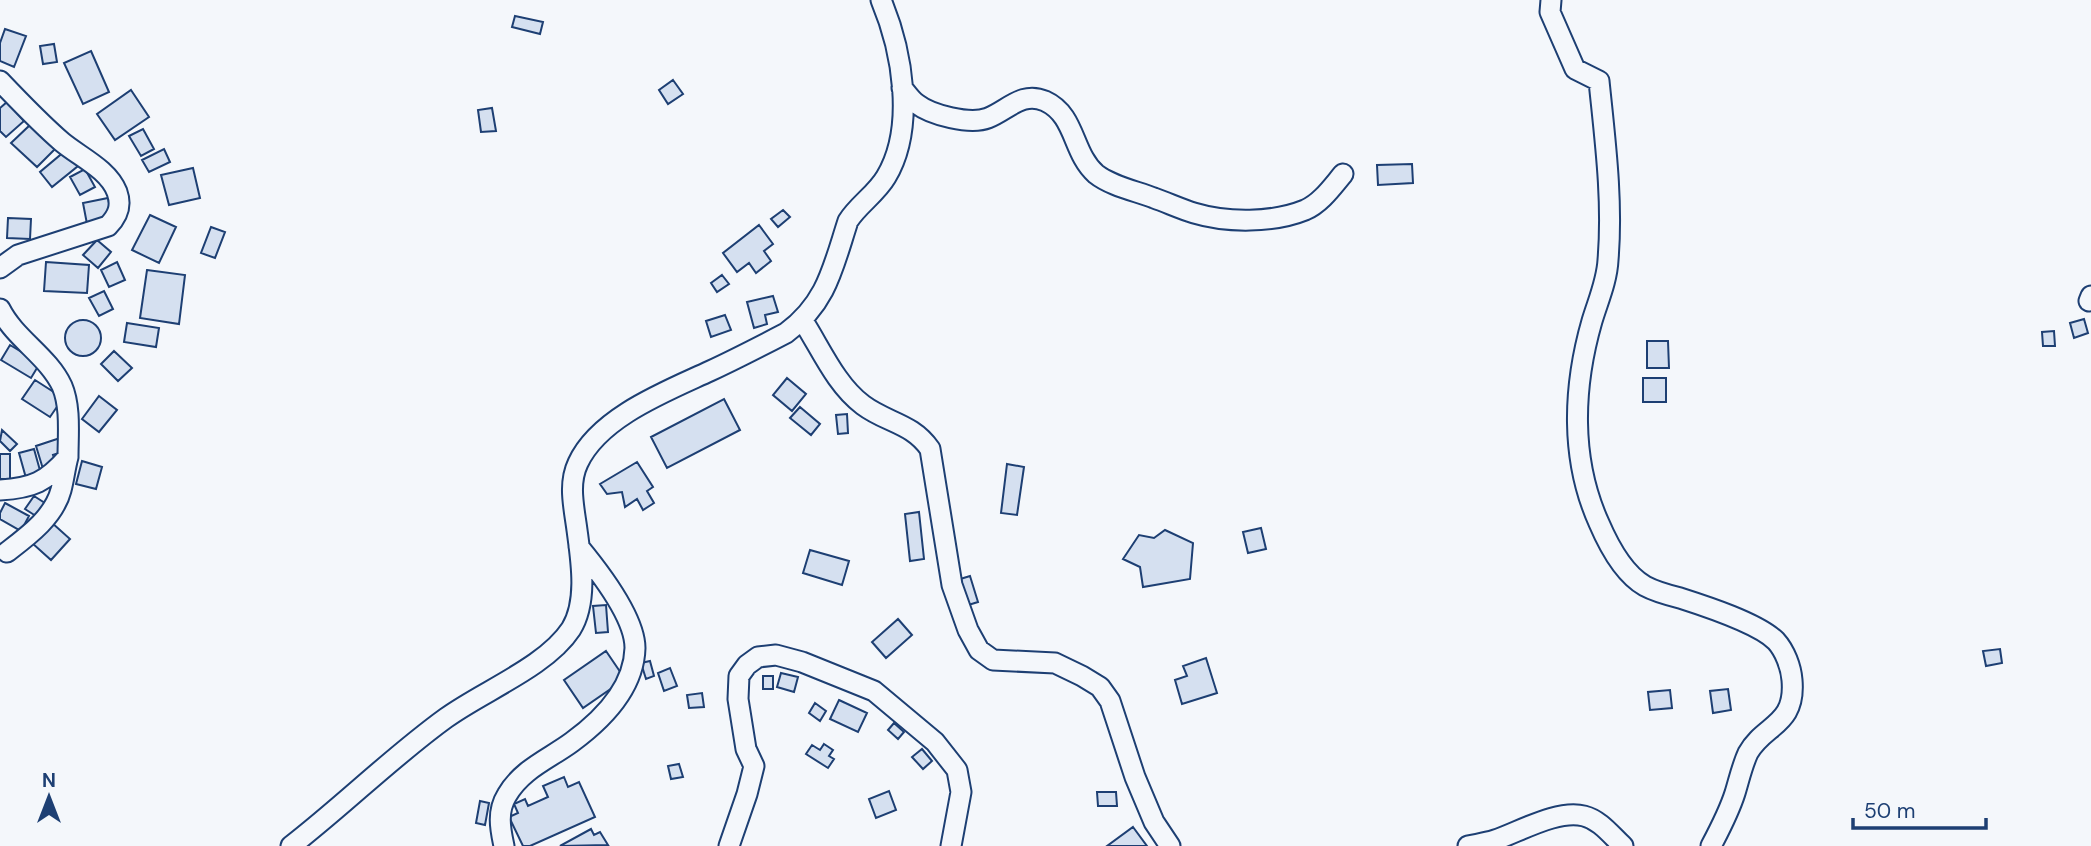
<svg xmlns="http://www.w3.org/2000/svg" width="2091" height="846" viewBox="0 0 2091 846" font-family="'DM Sans',sans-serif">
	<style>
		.building { fill: #d5e0f0; stroke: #1d3f73; stroke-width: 2 }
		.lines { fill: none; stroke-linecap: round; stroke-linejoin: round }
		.minor-casing { stroke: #1d3f73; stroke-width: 23 }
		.minor { stroke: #f4f7fb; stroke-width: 19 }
	</style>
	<rect width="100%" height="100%" fill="#f4f7fb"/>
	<!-- building -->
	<path class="building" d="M515 16 543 22 540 34 512 27Z
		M5 29 26 36 14 67 0 61V43Z
		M54 44 57 62 43 64 40 46Z
		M91 51 109 92 83 104 64 63Z
		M673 80 683 94 668 104 659 90Z
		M131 90 149 117 115 140 97 114Z
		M7 102 24 121 6 137 0 131V108Z
		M492 108 496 131 481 132 478 110Z
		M30 125 55 149 37 167 11 143Z
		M143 129 154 149 141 156 129 136Z
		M164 149 170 162 149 172 142 160Z
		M65 151 78 166 52 187 40 172Z
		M1412 164 1413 183 1378 185 1377 165Z
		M193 168 200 198 169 205 161 175Z
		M85 169 95 187 80 195 70 177Z
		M108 198 112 218 87 224 83 203Z
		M783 210 790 217 778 227 771 219Z
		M150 215 176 227 159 263 132 250Z
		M8 218 31 219 30 239 7 238Z
		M759 225 773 244 764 251 771 261 756 273 749 263 737 272 723 253Z
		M211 227 225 232 215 258 201 253Z
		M97 240 111 252 98 268 83 255Z
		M46 262 89 265 87 293 44 291Z
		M117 262 125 280 109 287 101 270Z
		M147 270 185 275 179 324 140 318Z
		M722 275 729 284 717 292 711 283Z
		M104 291 113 309 99 316 89 298Z
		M773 296 778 312 765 315 767 324 754 328 747 302Z
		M725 315 731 330 711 337 706 321Z
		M2084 319 2088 333 2074 338 2070 323Z
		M65 338a18 18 0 1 1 36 0a18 18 0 1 1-36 0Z
		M127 323 159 328 156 347 124 342Z
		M2054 331 2055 346H2043L2042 332Z
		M1647 341H1668L1669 368H1647Z
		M10 345 40 363 31 378 1 360Z
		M114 351 132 368 118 381 101 364Z
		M787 378 806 394 792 411 773 395Z
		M1643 378H1666V402H1643Z
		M35 380 63 398 50 417 22 399Z
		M99 396 117 410 99 432 82 419Z
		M724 399 740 430 667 468 651 437Z
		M800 407 820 424 811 435 790 418Z
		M847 414 848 433 838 434 836 415Z
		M2 430 17 444 10 451 0 441Z
		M60 438 65 451 53 455 56 464 43 469 36 446Z
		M34 449 41 474 26 478 19 453Z
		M0 454H10V479H0Z
		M82 461 102 467 96 489 76 484Z
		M637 462 653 487 647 491 654 503 643 510 637 499 625 507 622 492 607 494 600 484Z
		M1007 464 1024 467 1017 515 1001 513Z
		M34 496 48 505 39 518 25 509Z
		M5 503 29 516 21 531 0 519V513Z
		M919 512 924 559 910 561 905 514Z
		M51 522 70 539 51 560 32 543Z
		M1261 528 1266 549 1248 553 1243 532Z
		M1165 530 1193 543 1190 579 1143 587 1140 567 1123 559 1139 535 1154 538Z
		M810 550 849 561 842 585 803 573Z
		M970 576 978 602 965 606 957 580Z
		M606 605 608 632 596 633 593 606Z
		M898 619 912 635 886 658 872 642Z
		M2000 649 2002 663 1986 666 1983 651Z
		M606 651 625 679 583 708 564 680Z
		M1206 658 1217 693 1182 704 1175 680 1187 676 1183 666Z
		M650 661 654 676 646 679 641 663Z
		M670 668 677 686 664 691 658 673Z
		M781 673 798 677 794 692 777 687Z
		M763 676H773V689H763Z
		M1728 689 1731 710 1713 713 1710 691Z
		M1670 690 1672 708 1650 710 1648 692Z
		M702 693 704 707 689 708 687 695Z
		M839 700 867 713 858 732 830 719Z
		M815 703 826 711 820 721 809 713Z
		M894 723 904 732 898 739 888 730Z
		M824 744 833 750 829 756 834 759 828 768 806 754 812 745 820 750Z
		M922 749 932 761 923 769 912 757Z
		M679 764 683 777 671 779 668 766Z
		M564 777 568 787 579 782 595 817 530 846H523L509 817 518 813 514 804 525 799 528 806 548 797 543 786Z
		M889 791 896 810 876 818 869 799Z
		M1097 792H1116L1117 806H1098Z
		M480 801 489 803 485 825 476 823Z
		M1133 827 1147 846H1107Z
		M591 829 594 835 600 832 608 845 560 846Z"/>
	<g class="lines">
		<defs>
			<path id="minor" d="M1551 0 1550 12 1575 69 1599 81C1605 140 1613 200 1608 260 1607 281 1598 301 1592 321 1573 387 1570 459 1599 523 1608 544 1624 574 1645 586 1656 592 1668 595 1680 598 1705 606 1758 623 1776 641 1785 651 1791 667 1792 680 1796 726 1764 724 1748 753 1742 766 1739 780 1735 793 1729 812 1720 829 1711 846
				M0 81C20 102 40 123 62 142 80 157 108 169 117 192 122 206 118 216 108 226L18 255 0 268
				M902 88C907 93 911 100 917 104 931 115 970 125 988 118 1008 110 1022 91 1045 101 1076 115 1072 153 1096 174 1111 186 1136 191 1154 198 1168 203 1181 209 1194 213 1227 223 1273 223 1305 210 1321 203 1332 187 1343 174
				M2089 301 2091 296
				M0 309C15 339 48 356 62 386 71 407 68 435 68 457 46 482 33 488 0 490
				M803 321C821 349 836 385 863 405 887 423 912 423 930 449L952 585 968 630 979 650 993 660 1055 663 1082 676 1100 687 1110 701 1135 777 1154 822 1170 846
				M7 552C28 536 54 517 61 490 64 479 65 468 68 457
				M291 846C344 805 392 757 446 718 483 691 546 667 571 629 588 602 581 560 577 530 574 507 568 484 578 463 599 417 667 391 710 371 736 359 761 346 786 333 827 303 833 267 848 221 858 205 876 194 886 177 916 127 902 50 881 0
				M504 846C500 828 497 811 507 795 522 769 549 759 572 742 602 720 634 688 635 648 635 617 598 570 579 547
				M729 846 747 794 754 766 746 749 738 699 739 676 747 665 758 657 776 655 802 662 874 691 935 742 957 770 961 792 951 846
				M1468 846C1477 844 1486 843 1495 840 1519 832 1558 809 1584 816 1600 820 1611 835 1623 846"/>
		</defs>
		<!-- minor casing -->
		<use href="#minor" class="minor-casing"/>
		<!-- minor -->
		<use href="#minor" class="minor"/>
	</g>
	<!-- north arrow -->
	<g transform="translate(49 797)" stroke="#f4f7fb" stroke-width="5" paint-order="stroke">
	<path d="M0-5L12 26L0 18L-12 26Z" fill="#1d3f73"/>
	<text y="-10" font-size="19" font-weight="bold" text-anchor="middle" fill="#1d3f73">N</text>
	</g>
	<!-- scale -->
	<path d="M1853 818v10h133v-10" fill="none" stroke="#1d3f73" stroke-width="3.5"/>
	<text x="1864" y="818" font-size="21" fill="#1d3f73" stroke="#f4f7fb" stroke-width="5" paint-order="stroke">50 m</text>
</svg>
